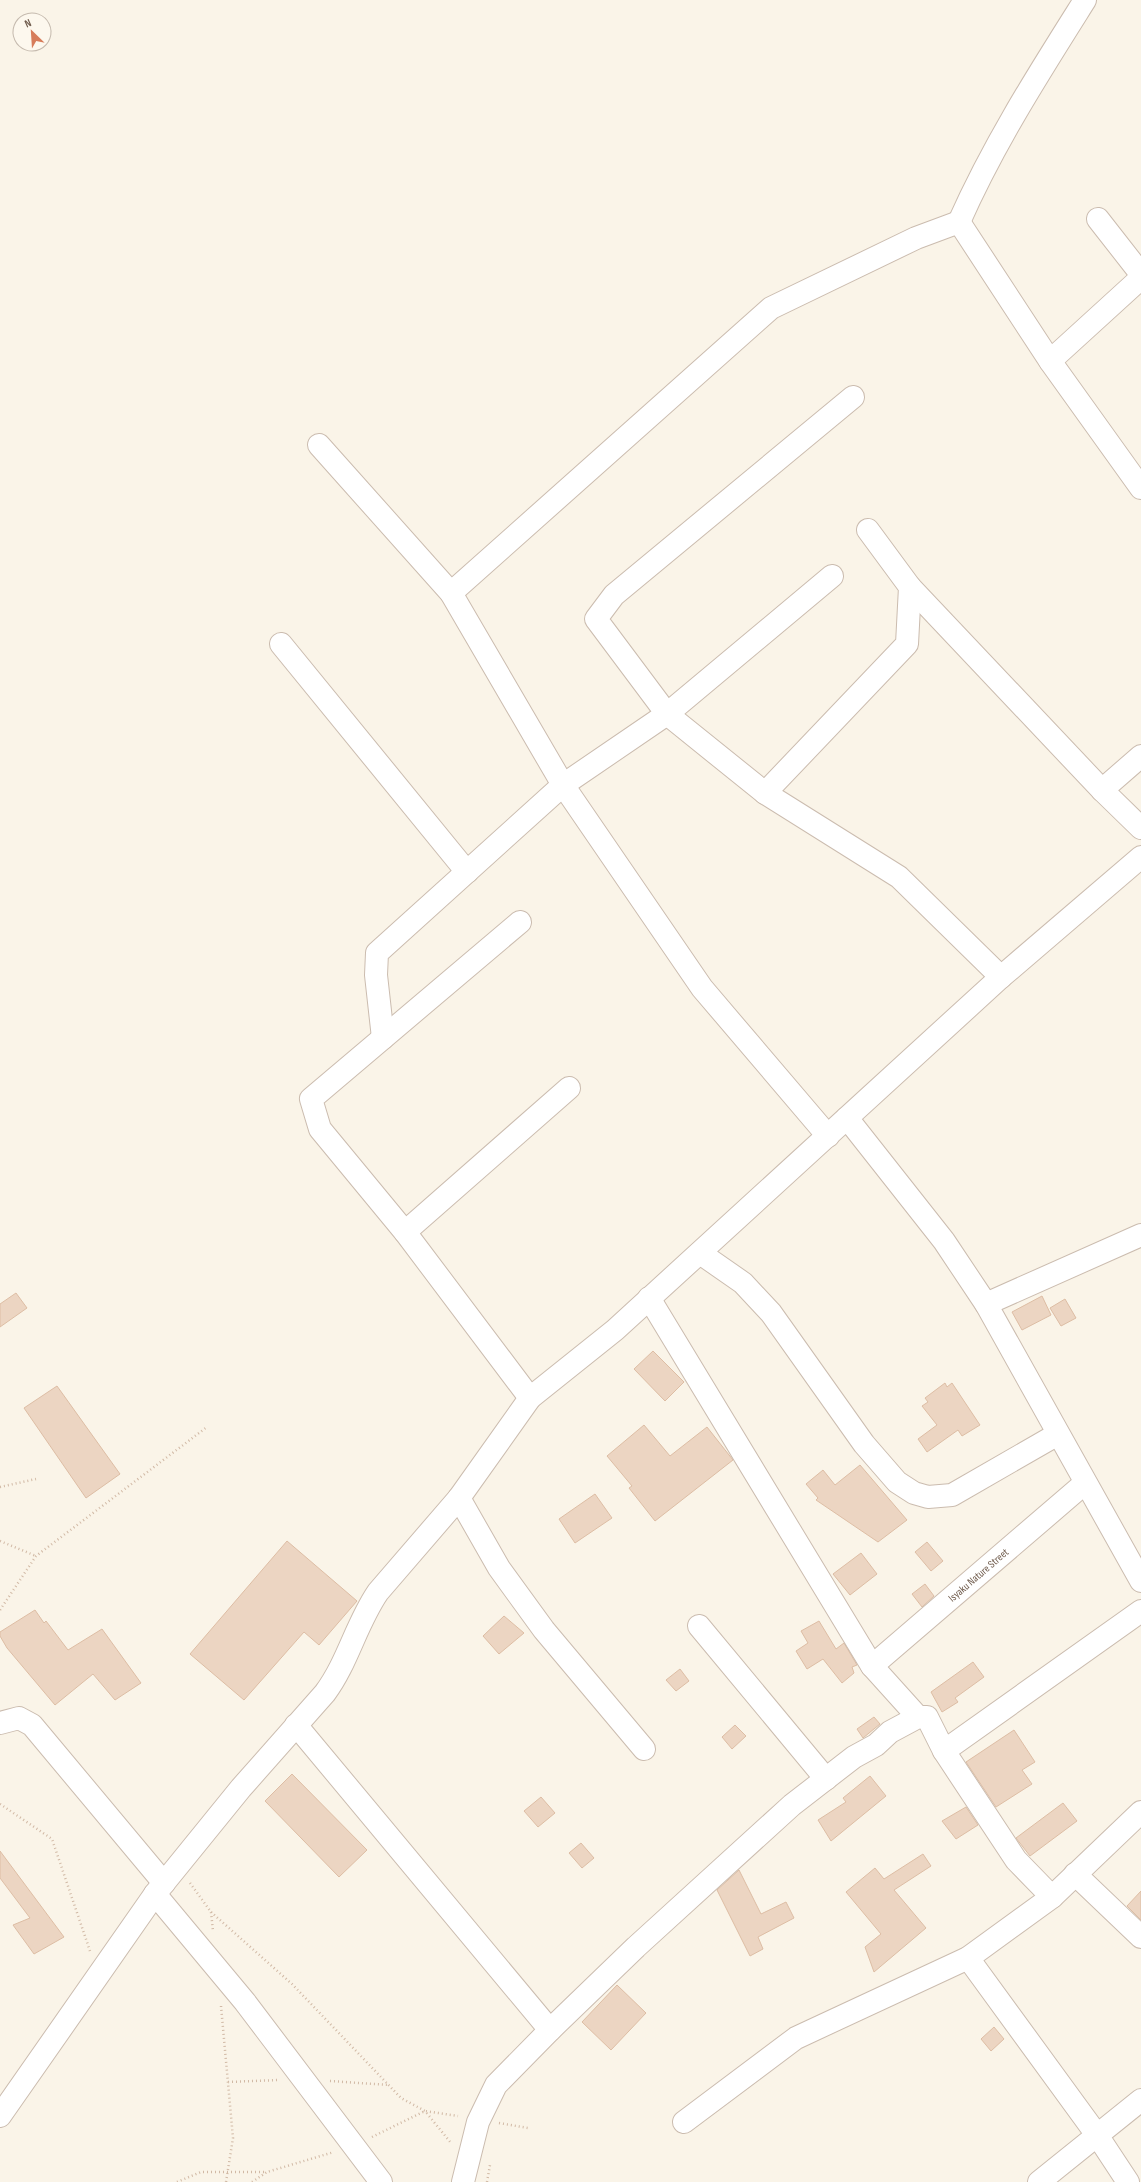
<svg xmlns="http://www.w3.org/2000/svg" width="1141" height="2182" viewBox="0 0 1141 2182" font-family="'Sofia Sans Condensed',sans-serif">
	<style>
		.building { fill: #ecd5c2; stroke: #ddbda4 }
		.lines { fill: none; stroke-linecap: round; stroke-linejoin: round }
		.minor-casing { stroke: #cbbcaf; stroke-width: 24 }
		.path { stroke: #d1b9a5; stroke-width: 2.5; stroke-dasharray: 1 3; stroke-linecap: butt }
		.minor { stroke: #fff; stroke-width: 22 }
		.labels { text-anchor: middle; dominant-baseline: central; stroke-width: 3; stroke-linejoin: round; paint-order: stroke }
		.street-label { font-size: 11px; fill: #715d4e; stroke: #fdf8ee }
	</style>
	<rect width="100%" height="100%" fill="#faf4e8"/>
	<!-- building -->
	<path class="building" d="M16 1293 27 1308 0 1327V1304Z
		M1042 1296 1051 1315 1022 1330 1012 1312Z
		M1065 1299 1076 1318 1061 1326 1050 1308Z
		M653 1351 684 1382 665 1401 634 1369Z
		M945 1383 947 1387 952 1383 980 1425 962 1436 958 1430 927 1452 918 1439 937 1425 922 1406 928 1402 925 1398Z
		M57 1386 120 1474 86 1498 24 1408Z
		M644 1425 670 1456 707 1427 733 1460 655 1521 629 1488 632 1486 607 1456Z
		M860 1465 907 1520 878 1542 816 1500 818 1498 806 1484 823 1470 835 1485Z
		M595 1494 612 1518 575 1543 559 1519Z
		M287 1541 357 1601 319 1645 304 1632 244 1700 190 1654Z
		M927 1542 943 1561 931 1571 915 1552Z
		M861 1553 877 1574 850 1595 833 1574Z
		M925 1584 934 1596 922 1607 912 1594Z
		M35 1610 44 1623 46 1621 68 1650 102 1629 141 1683 115 1700 93 1674 55 1705 7 1648 0 1636V1632Z
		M504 1616 524 1633 499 1654 483 1636Z
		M819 1621 836 1649 844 1643 857 1665 852 1667 854 1673 842 1683 823 1659 807 1669 796 1651 808 1643 801 1631Z
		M973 1662 984 1677 955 1698 958 1702 942 1712 931 1692Z
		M680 1669 689 1681 676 1691 666 1680Z
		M874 1717 880 1724 863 1738 857 1729Z
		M735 1725 746 1736 732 1749 722 1737Z
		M1014 1730 1035 1762 1022 1770 1032 1784 996 1807 966 1762Z
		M292 1774 367 1850 339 1877 265 1801Z
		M870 1776 886 1796 831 1841 818 1820 846 1802 843 1798Z
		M541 1797 555 1813 538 1827 524 1811Z
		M1063 1803 1077 1821 1030 1856 1016 1838Z
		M966 1807 978 1825 956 1839 942 1821Z
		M581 1843 594 1858 582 1868 569 1853Z
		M0 1851 64 1937 34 1954 13 1925 30 1918 0 1878Z
		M923 1854 931 1866 894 1890 926 1928 874 1972 865 1947 881 1934 846 1892 875 1868 884 1879Z
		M739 1870 761 1914 786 1902 794 1918 758 1937 763 1949 750 1956 717 1890Z
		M1141 1891V1920L1127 1906Z
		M617 1985 646 2013 611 2050 582 2022Z
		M994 2027 1004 2039 991 2051 981 2039Z"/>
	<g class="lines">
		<defs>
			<g id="minor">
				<path d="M1098 219 1141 274"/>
				<path d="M959 222C994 143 1039 73 1085 0"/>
				<path d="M1050 361 1141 278"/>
				<path d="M853 397 614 595 596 619 667 714 765 793 899 877 1001 977"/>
				<path d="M319 445 451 593 563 785 702 988 828 1136"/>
				<path d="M910 587 1102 790 1141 828"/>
				<path d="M451 593 771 308 916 238 959 222 1050 361 1141 488"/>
				<path d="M281 644 467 872"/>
				<path d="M1102 790 1141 756"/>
				<path d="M765 793 907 644 910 587 868 530"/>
				<path d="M520 922 311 1099 320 1129 405 1232 530 1398"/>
				<path d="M383 1038 376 975 377 953 563 785 667 714 832 576"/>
				<path d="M847 1118 944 1241 986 1304 1141 1581"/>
				<path d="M405 1232 569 1088"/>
				<path d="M700 1253 743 1283 771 1313 864 1444 897 1482 914 1493 928 1497 952 1495 1058 1434"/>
				<path d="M649 1298 872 1666 918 1717"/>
				<path d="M986 1304 1141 1235"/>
				<path d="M459 1498 499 1568 544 1630 644 1749"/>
				<path d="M699 1626 826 1779"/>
				<path id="s1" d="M872 1666 1085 1483"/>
				<path d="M0 1723 19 1718 32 1725 164 1883"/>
				<path d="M296 1725 550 2030"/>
				<path d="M944 1751 1141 1611"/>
				<path d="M1075 1874 1141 1937"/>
				<path d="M155 1894 245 2002 381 2182"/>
				<path d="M968 1958 1097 2135 1128 2182"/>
				<path d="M0 2116 155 1894 241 1788 325 1693C348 1662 356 1624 378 1592L459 1498 530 1398 615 1330 1001 977 1141 857"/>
				<path d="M684 2122 796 2038 968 1958 1052 1897 1141 1812"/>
				<path d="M463 2182 478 2122 496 2085 550 2030 636 1947 792 1805 854 1757 876 1745 890 1732 918 1717H927L944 1751 1016 1860 1052 1897"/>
				<path d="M1039 2182 1141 2100"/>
			</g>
		</defs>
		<!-- minor casing -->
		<use href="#minor" class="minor-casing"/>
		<!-- path -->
		<path class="path" d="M0 1487 36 1479
			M0 1541 36 1556
			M0 1610 36 1556 207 1427
			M0 1804 52 1839 90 1951
			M190 1883 211 1912 213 1931
			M211 1912 292 1984 401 2098 425 2111 451 2143
			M221 2006 233 2138 226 2182
			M330 2081 389 2085
			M228 2082 279 2080
			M499 2123 528 2128
			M372 2137 425 2111 458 2116
			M177 2182 201 2172H266
			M252 2182 267 2172 334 2152
			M487 2182 490 2165"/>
		<!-- minor -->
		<use href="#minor" class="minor"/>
	</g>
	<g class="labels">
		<!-- street labels -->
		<g class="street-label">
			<text stroke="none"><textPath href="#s1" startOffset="140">Isyaku Nature Street</textPath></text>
		</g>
	</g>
	<!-- north arrow -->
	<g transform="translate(32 32) rotate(335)"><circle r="19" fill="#fdf8ee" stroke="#c5baae"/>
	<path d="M0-3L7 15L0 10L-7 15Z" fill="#d77c5a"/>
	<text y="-6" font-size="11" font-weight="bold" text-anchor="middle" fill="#715d4e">N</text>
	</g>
</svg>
